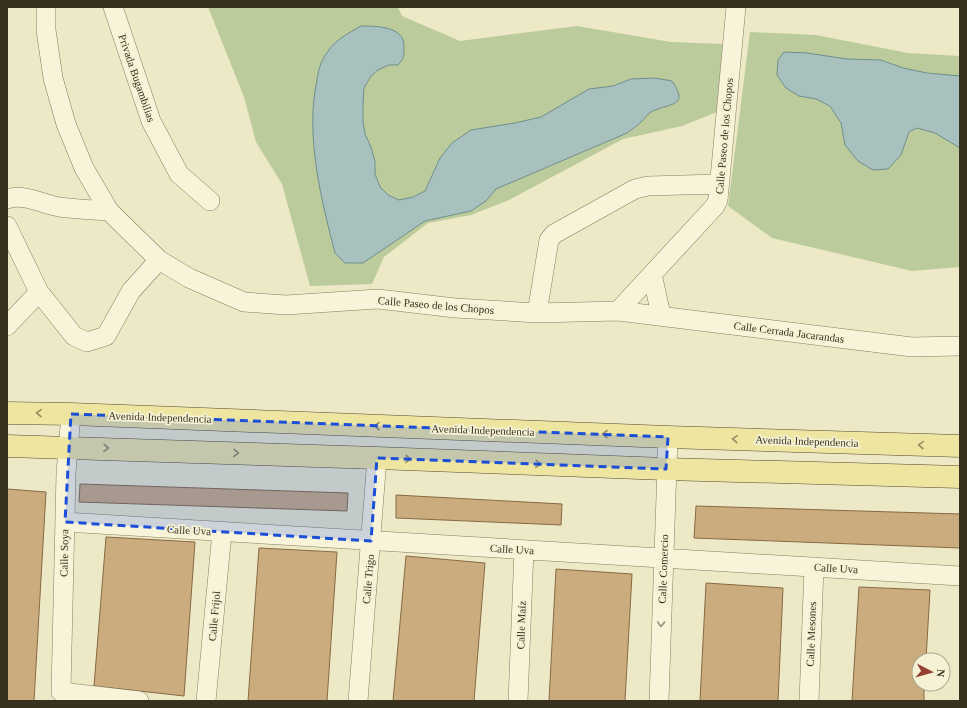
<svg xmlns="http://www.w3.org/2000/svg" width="967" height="708" viewBox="0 0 967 708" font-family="'Times New Roman',serif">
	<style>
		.green { fill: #bccb9b }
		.water { fill: #a8c1be; stroke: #6f8f8d }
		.building { fill: #caac7e; stroke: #866a43 }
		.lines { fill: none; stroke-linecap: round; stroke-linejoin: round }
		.minor-casing { stroke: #887c5d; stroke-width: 20 }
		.major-casing { stroke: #564931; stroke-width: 23 }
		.minor { stroke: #f8f4da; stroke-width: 19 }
		.major { stroke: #eee5a0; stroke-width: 22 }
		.oneway { stroke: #948b60 }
		.oneway2 { stroke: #98927d }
		.marked { fill: #1d4ed8; fill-opacity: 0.2; stroke: #1d4ed8; stroke-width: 3; stroke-dasharray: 8 5; stroke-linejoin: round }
		.labels { text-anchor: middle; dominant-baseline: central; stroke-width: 3.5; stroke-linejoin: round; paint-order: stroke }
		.street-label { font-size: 11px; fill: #393120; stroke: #f5f2d6 }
	</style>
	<rect width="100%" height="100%" fill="#ede9c7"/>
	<!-- green -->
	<path class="green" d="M208 7H398L402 16 460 41 577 26 671 42 723 44 717 112 682 126 623 139 509 200 471 215 428 223 384 257 372 284 310 286 282 184 256 142 244 97Z
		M750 32 816 35 908 53 960 56V267L912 271 772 238 728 206Z"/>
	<!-- water -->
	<path class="water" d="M361 26C376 26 405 26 404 47 404 57 404 58 398 65H389L378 70 371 76 364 88 363 104V122L365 134 371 147 375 162V174L380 187 388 195 399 200 413 197 425 191 440 158 452 143 471 130 515 123 541 117 589 89 613 86 631 79 655 78 672 81C691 108 667 103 651 112 647 114 645 119 642 121 638 126 632 129 627 133L496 189 486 201 471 211 425 221 363 263H345L335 253C321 199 305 135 317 80 318 71 321 61 326 54 334 41 348 33 361 26Z
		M784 52 807 53 847 59 881 60 903 68 927 73 960 76V148L935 133 917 128 909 132 901 155 888 169 873 170 858 161 845 145 841 123 830 106 816 99 799 96 786 88 777 75 778 60Z"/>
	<!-- building -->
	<path class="building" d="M80 484 348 493 347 511 79 502Z
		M7 489 46 492 34 701H7Z
		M396 495 562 504 561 525 396 518Z
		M696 506 960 514V548L694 538Z
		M106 537 195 542 184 696 94 686Z
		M259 548 337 552 327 701H248Z
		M406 556 485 563 474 701H393Z
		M556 569 632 574 625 701H549Z
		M706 583 783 588 778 701H700Z
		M859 587 930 590 926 660H919V684H924V701H852Z"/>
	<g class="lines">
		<defs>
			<path id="minor" d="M46 7V30L53 78 66 124 84 168 109 211 159 260 189 278 244 302 286 305 378 299 455 308 537 313 618 311 912 347 960 346
				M113 7 151 121 179 174 210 201
				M7 199C24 193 42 204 59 207 75 209 92 210 109 211
				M7 226 39 292 74 336 87 342 106 336 131 291 159 260
				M652 274 661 315
				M618 311 715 206 718 200 736 7
				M537 313 549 240 554 234 635 189 648 186 719 184
				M7 326 39 292
				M71 414 66 473 61 692 139 701
				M65 522 960 576
				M206 701 222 532
				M358 701 377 458
				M518 701 524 550
				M659 701 668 437
				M809 701 814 567"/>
			<path id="major" d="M7 413 71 414 668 437 960 446
				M7 446 377 458 666 469 960 477"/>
		</defs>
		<!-- minor casing -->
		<use href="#minor" class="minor-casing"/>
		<!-- major casing -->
		<use href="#major" class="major-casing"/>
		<!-- minor -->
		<use href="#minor" class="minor"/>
		<!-- major -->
		<use href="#major" class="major"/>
	</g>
	<!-- one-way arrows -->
	<defs><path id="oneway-chevron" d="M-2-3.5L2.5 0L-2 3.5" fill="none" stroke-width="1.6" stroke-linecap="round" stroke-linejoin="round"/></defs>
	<g class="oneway">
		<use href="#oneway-chevron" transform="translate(39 413) rotate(-179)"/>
		<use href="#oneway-chevron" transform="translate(377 426) rotate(-178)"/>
		<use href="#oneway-chevron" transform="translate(605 434) rotate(-178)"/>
		<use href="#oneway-chevron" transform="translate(735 439) rotate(-178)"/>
		<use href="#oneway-chevron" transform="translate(921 445) rotate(-178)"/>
		<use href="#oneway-chevron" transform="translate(106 448) rotate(2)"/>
		<use href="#oneway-chevron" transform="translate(236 453) rotate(2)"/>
		<use href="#oneway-chevron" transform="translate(408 459) rotate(2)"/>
		<use href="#oneway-chevron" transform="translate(538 464) rotate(2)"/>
	</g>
	<use class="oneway2" href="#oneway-chevron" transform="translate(661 624) rotate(92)"/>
	<!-- marked area -->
	<path class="marked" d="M71 414 668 437 666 469 377 458 371 541 65 522Z"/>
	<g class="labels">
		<!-- street labels -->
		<g class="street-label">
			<text transform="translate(137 78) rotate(71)">Privada Bugambilias</text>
			<text transform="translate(724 136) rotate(-85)">Calle Paseo de los Chopos</text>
			<text transform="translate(436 305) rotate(5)">Calle Paseo de los Chopos</text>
			<text transform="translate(789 332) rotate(7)">Calle Cerrada Jacarandas</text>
			<text transform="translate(160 417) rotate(2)">Avenida Independencia</text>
			<text transform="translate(483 430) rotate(2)">Avenida Independencia</text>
			<text transform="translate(807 441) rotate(2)">Avenida Independencia</text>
			<text transform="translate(189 530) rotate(3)">Calle Uva</text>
			<text transform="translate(512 549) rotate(3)">Calle Uva</text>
			<text transform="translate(64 553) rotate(-89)">Calle Soya</text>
			<text transform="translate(836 568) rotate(3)">Calle Uva</text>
			<text transform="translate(663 569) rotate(-88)">Calle Comercio</text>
			<text transform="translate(368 579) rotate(-85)">Calle Trigo</text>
			<text transform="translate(214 616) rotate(-85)">Calle Frijol</text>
			<text transform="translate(521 625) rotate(-88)">Calle Maíz</text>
			<text transform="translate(811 634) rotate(-88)">Calle Mesones</text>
		</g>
	</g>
	<!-- border -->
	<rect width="967" height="708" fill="none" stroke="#393120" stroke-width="16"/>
	<!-- north arrow -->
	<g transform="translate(931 672) rotate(96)"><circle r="19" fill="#f5f2d6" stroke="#aaa58d"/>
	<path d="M0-3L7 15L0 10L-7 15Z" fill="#95412f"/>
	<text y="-6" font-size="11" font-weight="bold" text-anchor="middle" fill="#393120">N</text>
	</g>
</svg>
